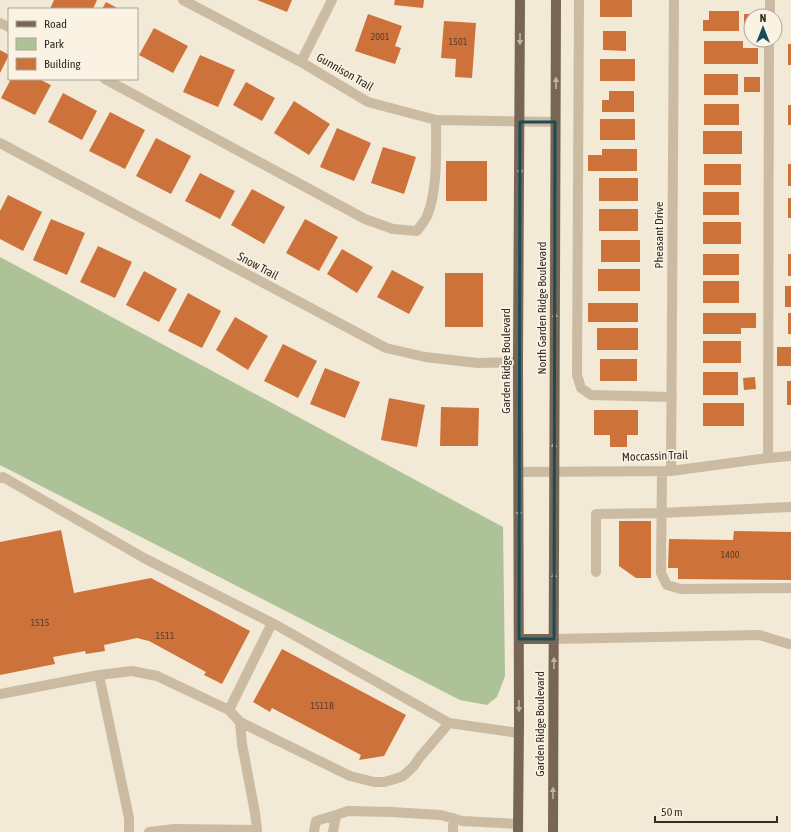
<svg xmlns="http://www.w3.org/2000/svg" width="791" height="832" viewBox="0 0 791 832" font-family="'Asap Condensed',sans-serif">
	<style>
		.green { fill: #adc297 }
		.building { fill: #cd723a }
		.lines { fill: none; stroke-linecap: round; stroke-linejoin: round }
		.minor { stroke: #cbbba3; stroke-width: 10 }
		.major { stroke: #786655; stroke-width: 10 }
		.oneway { fill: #c0b4a4 }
		.marked { fill: none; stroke: #194c59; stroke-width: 3; stroke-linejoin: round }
		.labels { text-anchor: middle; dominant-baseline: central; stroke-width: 3.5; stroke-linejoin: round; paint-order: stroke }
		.number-label { font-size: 10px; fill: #5b3e2a }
		.street-label { font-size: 12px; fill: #352d25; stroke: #faf3e4 }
	</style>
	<rect width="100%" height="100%" fill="#f2e9d7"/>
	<!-- green -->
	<path class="green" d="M0 257 503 527 505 676 497 697 487 705 460 700 0 465Z"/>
	<!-- building -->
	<path class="building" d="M54 0H97L93 9H50Z
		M257 0H292L287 12Z
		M395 0H424L423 8 394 5Z
		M600 0H632V17H600Z
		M106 2 119 9H102Z
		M709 11H739V31H703V20H709Z
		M368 14 402 26 395 46 401 48 395 64 355 51Z
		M744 14H758V16H751V29H744Z
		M444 21 476 23 472 78 455 77 456 59 441 58Z
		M154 28 188 46 173 73 139 55Z
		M603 31H626V51L603 50Z
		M704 41H743V48H758V64H704Z
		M788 44H791V65H788Z
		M0 50 9 55 0 73Z
		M200 55 235 70 218 107 183 92Z
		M600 59H635V81H600Z
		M704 74H738V95H704Z
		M744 77H760V92H744Z
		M11 79H39L51 85 35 115 1 98Z
		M246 82 275 98 262 121 233 105Z
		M609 91H634V112H602V100H609Z
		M63 93 97 111 82 140 48 122Z
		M294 101 330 124 309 155 274 133Z
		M704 104H739V125H704Z
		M788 105H791V125H788Z
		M110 112 145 130 125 169 89 151Z
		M600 119H635V140H600Z
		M337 128 371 143 354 181 320 167Z
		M703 131H742V154H703Z
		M156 138 191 156 171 194 136 176Z
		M383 147 416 157 404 194 371 183Z
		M602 149H637V171H588V155H602Z
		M446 161H487V201H446Z
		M704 164H741V185H704Z
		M788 164H791V186H788Z
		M200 173 235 191 220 219 185 201Z
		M599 178H638V201H599Z
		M252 189 285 207 264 244 231 225Z
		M703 192H739V215H703Z
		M8 195 42 212 23 251 0 239V211Z
		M788 198H791V218H788Z
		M599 209H638V231H599Z
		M51 219 85 233 67 275 33 260Z
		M305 219 338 237 319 271 286 253Z
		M703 222H741V244H703Z
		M601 240H640V262H601Z
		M98 246 132 262 115 298 80 282Z
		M342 249 373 267 357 293 327 274Z
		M703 254H739V275H703Z
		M788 254H791V276H788Z
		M598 269H640V291H598Z
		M392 270 424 287 409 314 377 297Z
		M144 271 177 289 159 322 126 305Z
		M445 273H483V327H445Z
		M703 281H739V303H703Z
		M785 286H791V307H785Z
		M188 293 221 311 202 348 168 331Z
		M588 303H638V322H588Z
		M703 313H756V328H741V334H703Z
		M788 313H791V334H788Z
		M235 317 268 336 248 370 216 350Z
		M597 328H638V350H597Z
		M703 341H741V363H703Z
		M283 344 317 361 298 398 264 381Z
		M777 347H791V366H777Z
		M600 359H637V381H600Z
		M325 368 360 382 345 418 310 404Z
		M703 372H738V395H703Z
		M755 377 756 389 744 390 743 378Z
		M787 381H791V405H787Z
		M389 398 425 405 417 447 381 440Z
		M703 403H744V426H703Z
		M441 407 479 408 478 446H440Z
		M594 410H638V435H627V447H610V435H594Z
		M619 521H651V578H636L619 566Z
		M61 530 74 593 151 578 250 631 222 684 204 675 206 672 149 641 137 638 104 645 105 651 86 654 85 651 53 657 55 664 0 675V542Z
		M734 531 791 532V580L678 579V568H668L669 539 733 540Z
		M282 649 406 715 384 756 359 760 361 755 272 708 270 712 253 702Z"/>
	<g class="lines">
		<!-- minor -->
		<path class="minor" d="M183 0 301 62 368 102 436 120 555 122
			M579 0 577 375 581 388 591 395 672 397
			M770 16V0
			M0 23 9 27
			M301 62 332 0
			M105 79 365 219 393 229 417 231C420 226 425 221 427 216 438 191 436 148 436 120
			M0 143 386 348 425 357 478 363 518 362
			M768 458 769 40
			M662 471 661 573 667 585 681 589 791 588
			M671 471 674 0
			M519 472 671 471 768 458 791 456
			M0 478 3 477 144 558 278 626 449 723 519 733
			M596 572V514L661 513 791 507
			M554 639 759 635 789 644
			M0 694 99 675
			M240 722 350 776 374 782H384L395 779 403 776 413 767 420 757 449 723
			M129 832V818L99 675 132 671 157 676 229 710 272 623
			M149 832 174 829 257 830 255 813 242 744 240 722 229 710
			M314 832 316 821 336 815
			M333 832 336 815 348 811 391 812 441 815 462 821 518 824
			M453 832V818"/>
		<!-- major -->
		<path class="major" d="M519 639H554
			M518 832 519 722 518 362 520 0
			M553 832 556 0"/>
	</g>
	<!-- one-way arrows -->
	<defs><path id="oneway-solid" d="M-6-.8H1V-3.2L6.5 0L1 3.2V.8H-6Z"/></defs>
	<g class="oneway">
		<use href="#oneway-solid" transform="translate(520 39) rotate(90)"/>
		<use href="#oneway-solid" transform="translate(556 83) rotate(-90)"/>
		<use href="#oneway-solid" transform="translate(520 169) rotate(90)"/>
		<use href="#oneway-solid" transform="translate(555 318) rotate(-90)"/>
		<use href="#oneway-solid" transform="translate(554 448) rotate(-90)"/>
		<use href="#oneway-solid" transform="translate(519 511) rotate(90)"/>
		<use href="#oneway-solid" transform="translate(554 578) rotate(-90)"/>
		<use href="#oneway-solid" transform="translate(554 663) rotate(-90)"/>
		<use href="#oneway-solid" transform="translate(519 706) rotate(90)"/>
		<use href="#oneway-solid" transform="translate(553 793) rotate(-90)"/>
	</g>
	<!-- marked area -->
	<path class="marked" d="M520 122H555L554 639H519Z"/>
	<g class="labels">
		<!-- number labels -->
		<g class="number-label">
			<text x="380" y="36">2001</text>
			<text x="458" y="41">1501</text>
			<text x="730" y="554">1400</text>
			<text x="40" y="622">1515</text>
			<text x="165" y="635">1511</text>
			<text x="322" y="705">1511B</text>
		</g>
		<!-- street labels -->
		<g class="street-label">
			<text transform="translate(345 72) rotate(30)">Gunnison Trail</text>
			<text transform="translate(659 235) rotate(-90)">Pheasant Drive</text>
			<text transform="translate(258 266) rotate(28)">Snow Trail</text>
			<text transform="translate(542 308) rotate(-90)">North Garden Ridge Boulevard</text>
			<text transform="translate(506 361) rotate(-90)">Garden Ridge Boulevard</text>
			<text transform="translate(655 456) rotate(-2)">Moccassin Trail</text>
			<text transform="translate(540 724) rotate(-90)">Garden Ridge Boulevard</text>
		</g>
	</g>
	<!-- legend -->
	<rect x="8" y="8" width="130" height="72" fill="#faf3e4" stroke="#aba498"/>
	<rect x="16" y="21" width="20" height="6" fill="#786655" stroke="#aba498"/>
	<text x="44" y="28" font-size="12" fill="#352d25">Road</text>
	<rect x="16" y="38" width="20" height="12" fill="#adc297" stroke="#aba498"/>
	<text x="44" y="48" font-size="12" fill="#352d25">Park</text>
	<rect x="16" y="58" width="20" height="12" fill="#cd723a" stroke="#aba498"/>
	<text x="44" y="68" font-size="12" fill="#352d25">Building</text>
	<!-- north arrow -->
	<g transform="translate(763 28)"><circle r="19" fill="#faf3e4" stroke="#aba498"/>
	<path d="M0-3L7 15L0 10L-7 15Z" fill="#194c59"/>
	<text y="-6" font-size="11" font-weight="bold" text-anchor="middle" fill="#352d25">N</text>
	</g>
	<!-- scale -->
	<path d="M655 816v6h122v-6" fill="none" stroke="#352d25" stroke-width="2"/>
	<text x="661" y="816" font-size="12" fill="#352d25" stroke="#faf3e4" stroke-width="3" paint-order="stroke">50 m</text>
</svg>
